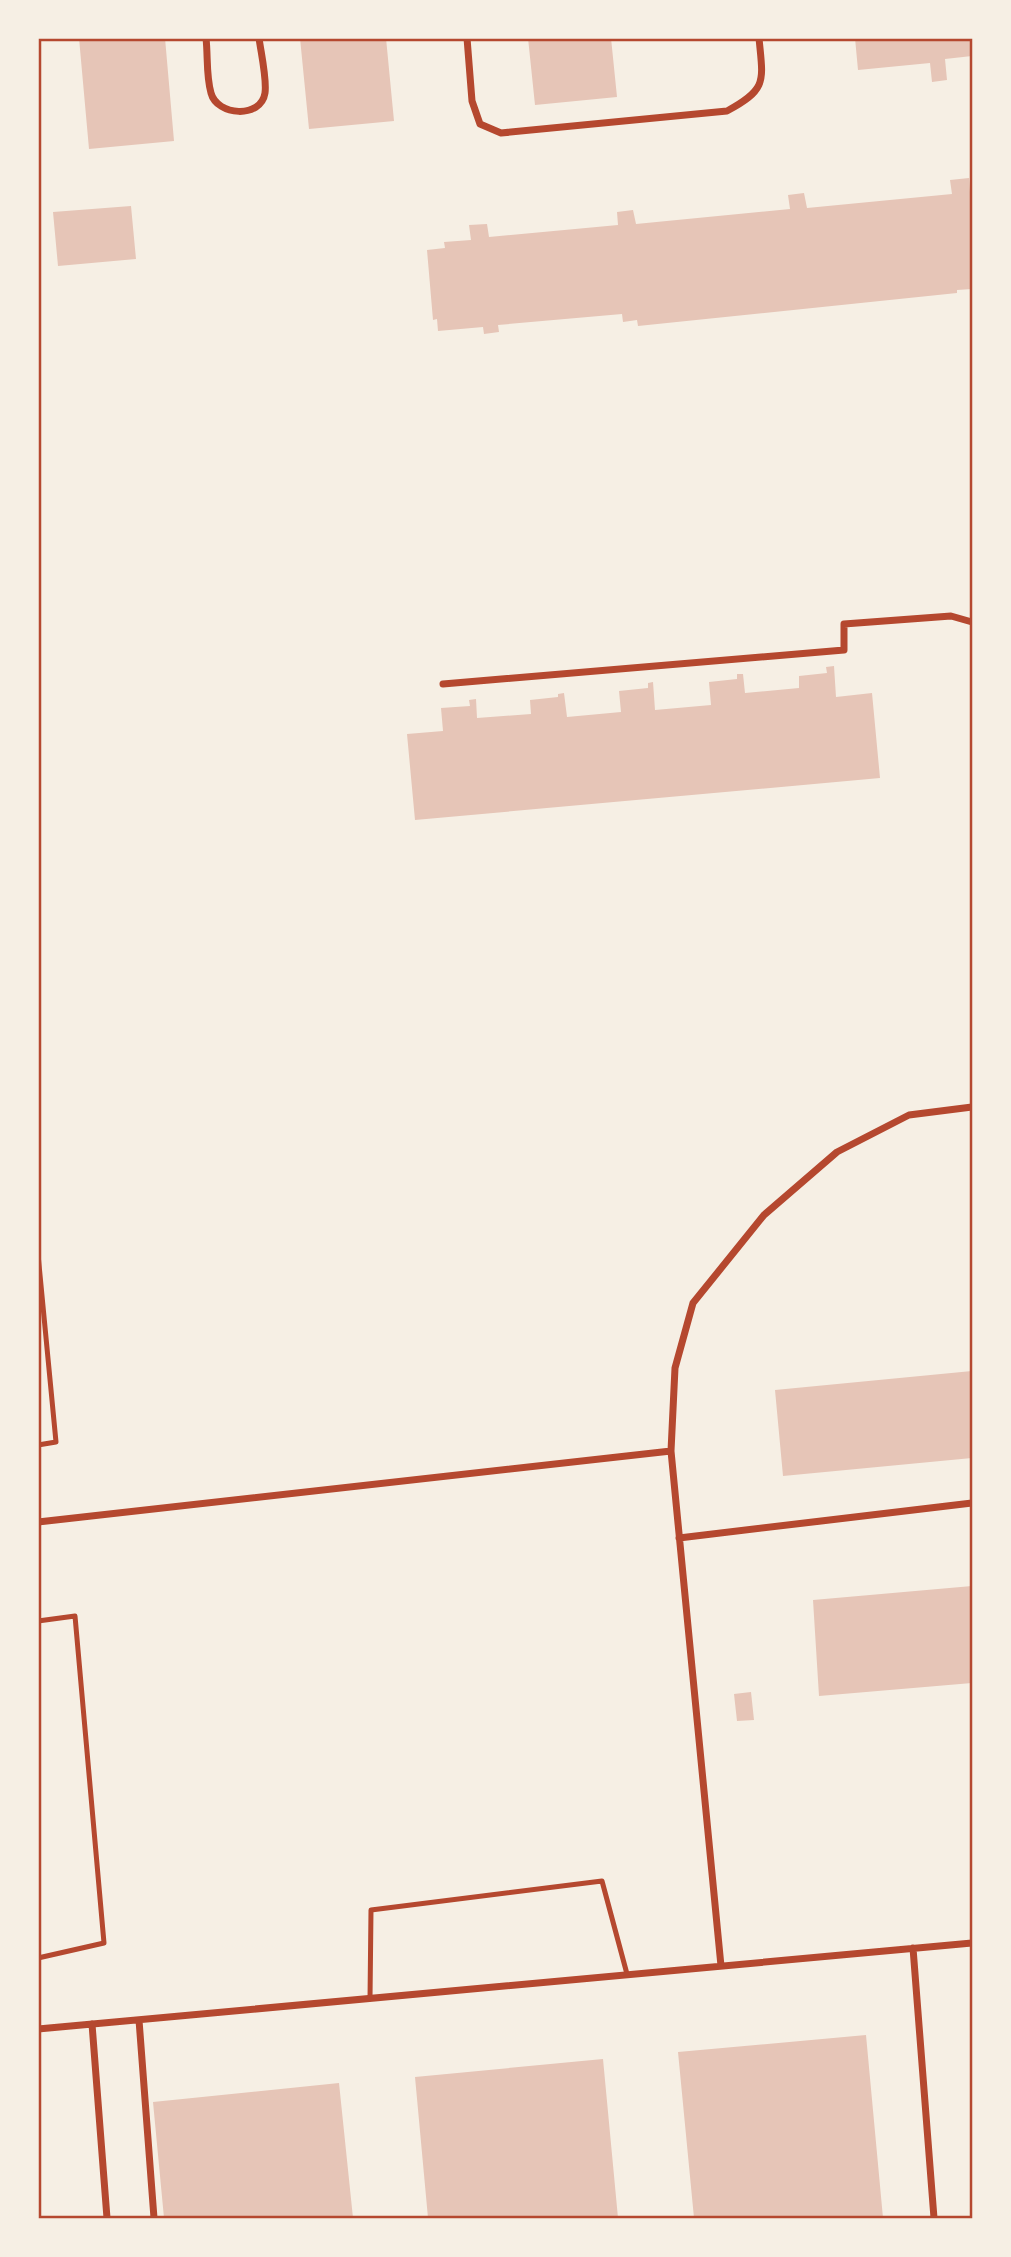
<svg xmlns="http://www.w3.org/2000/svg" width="1011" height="2257" viewBox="0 0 1011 2257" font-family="Raleway,sans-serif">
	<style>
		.building { fill: #e6c5b7 }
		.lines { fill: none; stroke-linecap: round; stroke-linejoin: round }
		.service { stroke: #b5482f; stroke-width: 5 }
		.minor { stroke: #b5482f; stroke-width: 7 }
		.neatline { fill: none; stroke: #b5482f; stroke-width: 2.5 }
	</style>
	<rect width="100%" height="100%" fill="#f6efe4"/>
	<!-- building -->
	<path class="building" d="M79 38H165L174 141 89 149Z
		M300 38H386L394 121 309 129Z
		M528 38H611L617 97 535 105Z
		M855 38H972V56L945 59 947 80 932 82 930 63 858 70Z
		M969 178 970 192H972V289L957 290V293L638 326 637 320 623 322 622 314 498 325 499 332 484 334 483 327 438 331 437 319 433 320 427 250 445 248 444 242 471 240 469 225 487 224 489 237 618 225 617 212 633 210 636 224 790 209 788 195 804 193 807 208 952 194 950 180Z
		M131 206 136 259 58 266 53 212Z
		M834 666 836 697 872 693 880 778 415 820 407 734 443 731 441 708 470 706 469 700 476 699 477 718 531 714 530 700 558 697V694L564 693 567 717 621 712 619 691 648 688V683L653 682 655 710 711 705 709 682 737 679V674H743L745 693 799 688V676L827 673 826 667Z
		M972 1371V1458L783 1476 775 1390Z
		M972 1586V1683L819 1696 813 1600Z
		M751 1692 754 1720 737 1721 734 1694Z
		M866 2035 883 2218H694L678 2052Z
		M603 2059 618 2218H428L415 2077Z
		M339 2083 353 2218H164L153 2102Z"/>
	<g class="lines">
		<!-- service -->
		<path class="service" d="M38 1254 56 1442 38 1445
			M38 1621 75 1616 104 1943 38 1958
			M370 1999 371 1910 602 1881 627 1974"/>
		<!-- minor -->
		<path class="minor" d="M206 38C208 56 206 76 211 93 217 116 261 119 265 93 267 79 261 53 259 38
			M467 38 472 101 480 124 501 133 727 111C768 89 763 81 759 38
			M443 684 844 650V624L951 616 972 622
			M38 1522 671 1451
			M679 1538 972 1503
			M913 1948 934 2218
			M721 1966 671 1451 675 1368 693 1303 764 1215 837 1152 909 1115 972 1107
			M139 2020 154 2218
			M92 2024 107 2218
			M38 2029 972 1943"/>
	</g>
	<!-- border -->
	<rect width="1011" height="2257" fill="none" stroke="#f6efe4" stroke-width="80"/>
	<rect x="40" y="40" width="931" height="2177" class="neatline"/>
</svg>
